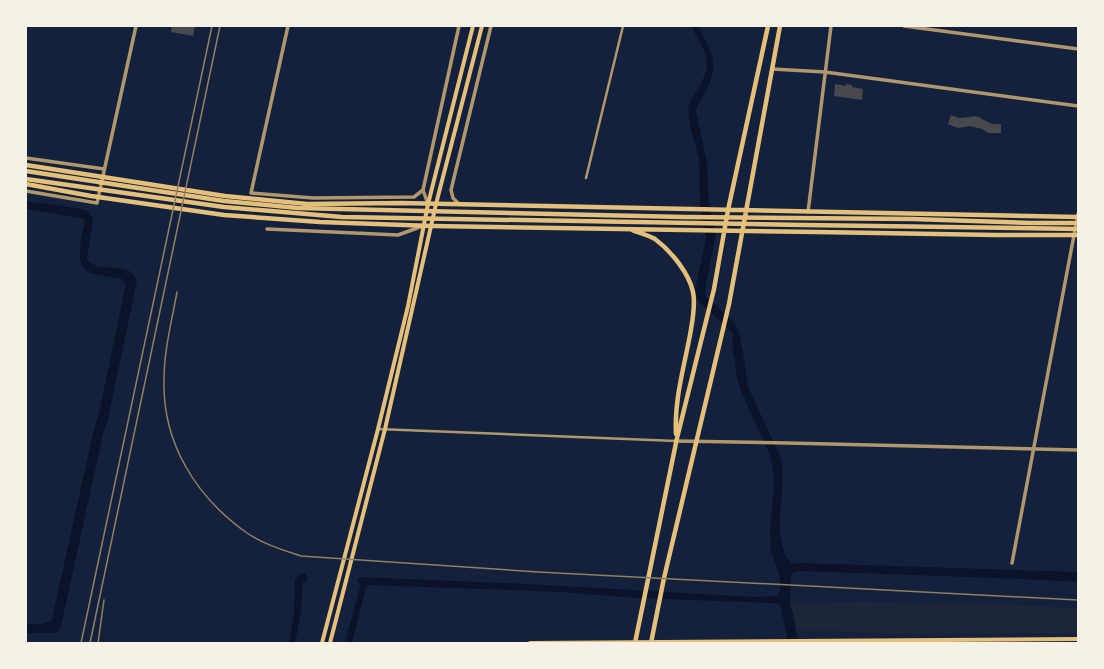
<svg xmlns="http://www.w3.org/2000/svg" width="1104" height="669" viewBox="0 0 1104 669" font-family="'Nunito Sans',sans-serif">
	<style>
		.green { fill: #1d2539 }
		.water { fill: #0b132b }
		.building { fill: #48494c }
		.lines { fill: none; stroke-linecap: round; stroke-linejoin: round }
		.minor { stroke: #b1986c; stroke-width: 2.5 }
		.tertiary { stroke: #b1986c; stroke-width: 3.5 }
		.secondary { stroke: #e5c07b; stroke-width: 4 }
		.primary { stroke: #e5c07b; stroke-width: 4.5 }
		.trunk { stroke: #e5c07b; stroke-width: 4.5 }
		.rail { stroke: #918062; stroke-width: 1.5 }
	</style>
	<rect width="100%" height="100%" fill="#14213d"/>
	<!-- green -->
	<path class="green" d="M863 602 995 604 1078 608V633L890 634 839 631H800L797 629C796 622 792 610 791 603H797Z"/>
	<!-- water -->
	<path class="water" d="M691 26H698C711 52 720 60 707 89 703 97 698 103 696 111L707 162 709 205 716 234 706 284 705 296 734 322 739 331 741 343 743 352 748 387 780 456 782 463 783 483 780 512V535L785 555 792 564 799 563 1078 572V582L1023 579 799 571 793 573 791 577 790 606 792 610 798 643H788L781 607 779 604 771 603 636 598 560 592 454 588 369 585 366 588 352 643H345L360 587V584L357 582 359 577 529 584 755 597 777 596C785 585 777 570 774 559 772 554 769 552 771 546 767 519 778 492 772 464 765 434 744 408 737 377 735 371 736 365 735 359 734 356 733 353 733 350 732 344 734 337 732 332L700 303 695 290 706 238 700 206 699 158 690 126 688 107 690 102 700 86 707 70V65L705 52Z
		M26 201 75 208 88 211 93 220 87 258C93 273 121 263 132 273 134 275 136 279 137 281L108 419 103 434 61 626 58 631 54 633H26V624C34 624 47 626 52 619L94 429 99 413 126 284 122 279 89 273C73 261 82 238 85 221L84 219 26 209Z
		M305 573 307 576V580L303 584 301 611 295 643H289L294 613 295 580 300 574Z"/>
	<!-- building -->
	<path class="building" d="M172 26H195L193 36 171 32Z
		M835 84 846 86V84L852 85V87L863 89 862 100 834 96Z
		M951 115 959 118 972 117V116L980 117V118L992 124H1001V133H989L982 129 970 126 958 128 948 124Z"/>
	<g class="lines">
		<!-- minor -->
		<path class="minor" d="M586 178 623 26
			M378 429 676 441"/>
		<!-- tertiary -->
		<path class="tertiary" d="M288 26 251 193 313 198 414 197 423 190 459 26
			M904 26 1078 49
			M772 69 825 72 1078 106
			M26 158 104 169
			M423 190 428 204
			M26 191 97 203 136 26
			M459 204 453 198 451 190 491 26
			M808 212 831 26
			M267 229 398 235 420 227
			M676 441 787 443 1078 450
			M1012 563 1078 214"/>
		<!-- secondary -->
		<path class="secondary" d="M322 643 378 429 408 306 428 204 473 26
			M330 643 385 429 436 204 482 26
			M530 643 1078 639"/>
		<!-- primary -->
		<path class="primary" d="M26 165 225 196 307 204 401 203 1078 217
			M26 184 91 196 224 215 320 222 432 226 818 232 996 235H1078
			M632 230C639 233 648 235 655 239 671 251 689 273 693 292 696 305 692 323 690 335 684 367 674 401 676 434
			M635 643 677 438 714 289 728 210 768 26
			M651 643 664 578 729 304 780 26"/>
		<!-- trunk -->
		<path class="trunk" d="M26 171 224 201 298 208 684 217 913 219 1031 223H1078
			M26 179 224 207 342 217 805 225 1078 229"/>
		<!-- rail -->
		<path class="rail" d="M177 292C172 320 164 350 164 379 162 443 196 497 247 533 263 544 283 550 301 556L538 572 1078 600
			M81 643 212 26
			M90 643 220 26
			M98 643 104 600"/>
	</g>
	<!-- border -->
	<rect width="1104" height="669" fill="none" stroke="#f6f1e7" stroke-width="54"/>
</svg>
